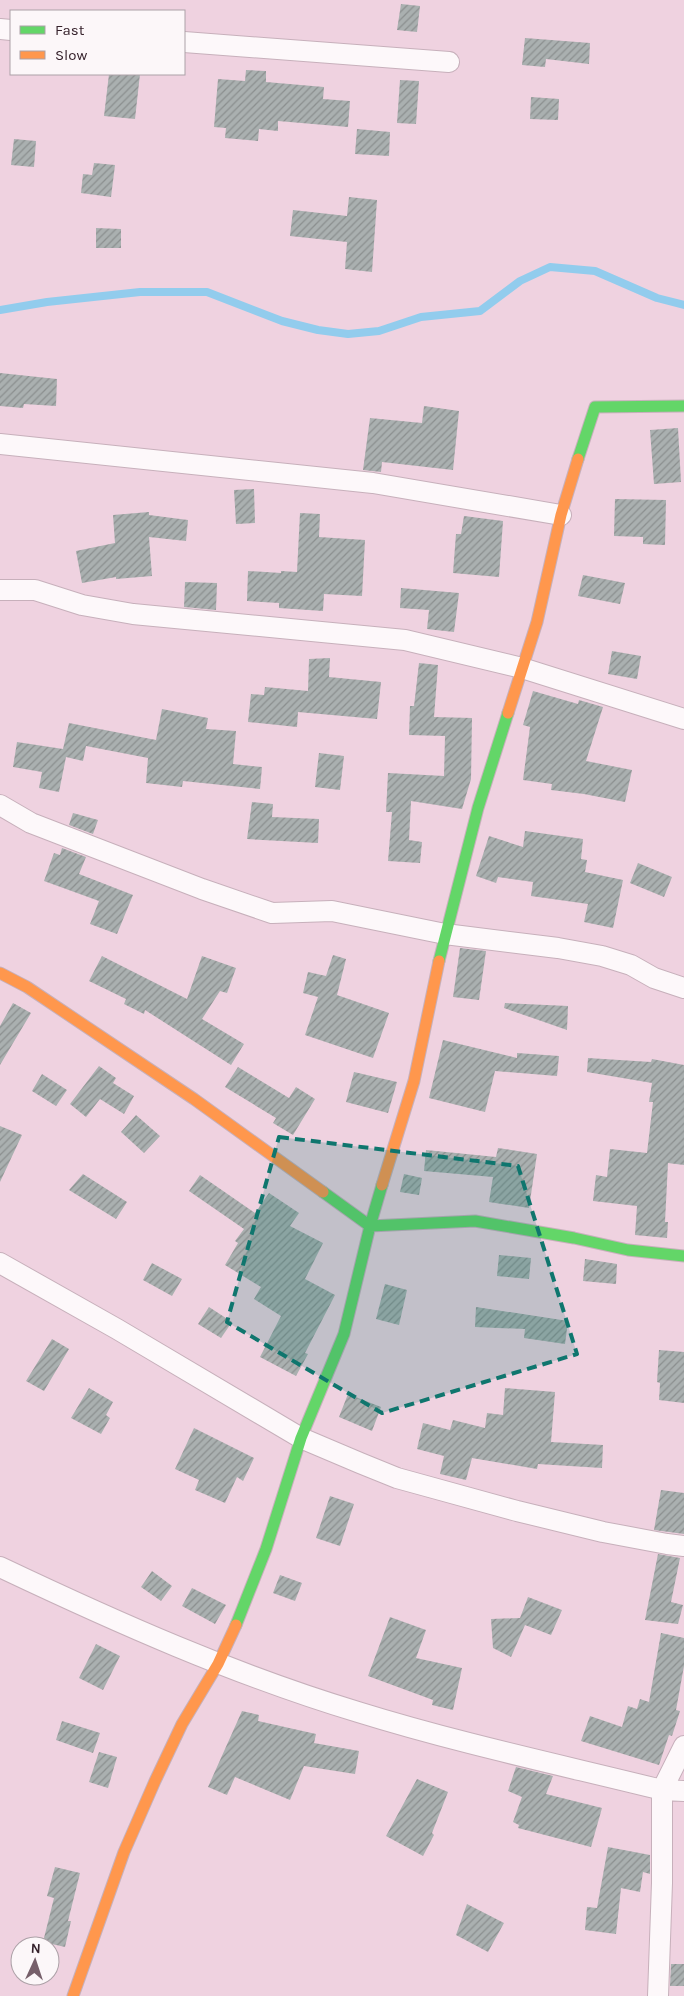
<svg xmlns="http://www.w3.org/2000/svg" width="684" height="1996" viewBox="0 0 684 1996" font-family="Karla,sans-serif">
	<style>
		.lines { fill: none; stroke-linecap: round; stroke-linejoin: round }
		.stream { stroke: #92cced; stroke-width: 8 }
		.building { fill: url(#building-hatch) }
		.street-casing { stroke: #c7b0bb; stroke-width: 22 }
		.fast-casing { stroke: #c7b0bb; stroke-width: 13 }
		.slow-casing { stroke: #c7b0bb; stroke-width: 13 }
		.street { stroke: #fdf8fa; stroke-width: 20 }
		.fast { stroke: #63d668; stroke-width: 11 }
		.slow { stroke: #ff974d; stroke-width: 11 }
		.marked { fill: #0f766e; fill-opacity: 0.2; stroke: #0f766e; stroke-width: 4; stroke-dasharray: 10 6; stroke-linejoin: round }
	</style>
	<defs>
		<pattern id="building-hatch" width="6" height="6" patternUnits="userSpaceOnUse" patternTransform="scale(1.25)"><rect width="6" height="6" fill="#aab0b0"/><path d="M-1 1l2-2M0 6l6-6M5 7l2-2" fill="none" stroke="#8b8f8f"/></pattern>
	</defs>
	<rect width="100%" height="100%" fill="#efd2e0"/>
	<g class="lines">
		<!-- stream -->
		<path class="stream" d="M0 310 47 302 140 292H207L282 321 318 330 348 334 379 331 421 317 480 311 520 281 550 267 595 271 657 298 684 305"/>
	</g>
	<!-- building -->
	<path class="building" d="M401 4 420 6 417 32 397 30Z
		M525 38 590 43 589 64 546 59 545 67 522 65Z
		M246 70 266 71V82L324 87 323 99 350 101 348 127 278 121V131L259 129 258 141 225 138 226 128 214 127 218 79 245 81Z
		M109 74H140L135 119 104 116Z
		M400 80 419 81 416 124 397 123Z
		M531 97 559 99 558 120 530 119Z
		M357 129 390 132 389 156 355 154Z
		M14 139 36 141 34 167 11 165Z
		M94 163 115 165 111 197 81 193 83 174 92 175Z
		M349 197 377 200 372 272 345 269 347 242 290 236 293 210 347 216Z
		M96 228 121 229V248H96Z
		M0 373 57 379 56 406 24 404 23 408 0 406Z
		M424 406 459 411 453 470 382 462 381 472 363 470 370 418 422 423Z
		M678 428 681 482 654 484 650 430Z
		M254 489 255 523 236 524 234 490Z
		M615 499 666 500 665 545 643 544V537L614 536Z
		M149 512V515L188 520 186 541 149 537 152 576 116 579V577L82 583 76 551 115 543 113 515Z
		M300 513 320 514 319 537 365 540 362 596 324 594 323 611 279 608V603L247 601 248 571 281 573V571L297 572Z
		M464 516 503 521 499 577 453 573 456 534H461Z
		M583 575 625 583 620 604 578 596Z
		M185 582 217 583 216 610 184 607Z
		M401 588 459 593 454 632 427 629 429 610 400 608Z
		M612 651 641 656 637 679 608 674Z
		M330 658 329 677 381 682 377 719 298 712 297 727 248 722 251 694 264 695 265 687 308 691 309 659Z
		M419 663 438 665 434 717 472 718 471 779 462 809 411 801 409 840 422 842 420 863 388 861 392 812H386L388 773 444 776 445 736 409 735 410 706H414Z
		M533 691 578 704 579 700 603 707 586 761 632 770 625 802 584 794 551 790 552 784 523 780 530 727 523 725Z
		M162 709 208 718 206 729 236 731 233 764 262 767 260 789 183 781 182 787 146 783 148 758 86 746 83 761 66 757 59 792 39 788 42 772 13 767 17 742 63 749 69 723 156 740Z
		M319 753 344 756 340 790 315 787Z
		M252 802 273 804 272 817 319 819 318 843 247 839Z
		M73 813 98 820 93 834 69 825Z
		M525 831 583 839 581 859 587 860 585 872 623 880 613 928 584 922 588 904 531 896 533 882 498 877 496 883 476 876 489 836 523 847Z
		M62 848 86 857 79 874 133 895 117 934 90 924 99 901 44 881 54 853 60 855Z
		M638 863 672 877 664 897 630 883Z
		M460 948 486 951 479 1000 453 997Z
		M333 955 346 959 337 995 389 1013 373 1058 305 1035 318 997 303 993 308 972 326 976Z
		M102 956 187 999 202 956 236 968 227 993 220 991 202 1019 244 1044 231 1065 145 1010 144 1014 124 1004 126 999 89 981Z
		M13 1003 31 1013 0 1065V1026Z
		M505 1003 568 1006 567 1030 504 1008Z
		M443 1040 517 1058V1053L559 1056 557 1076 495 1071 485 1112 429 1098Z
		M588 1058 651 1062 652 1059 684 1065V1165L668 1163 665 1222H668L667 1238 635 1235 637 1206 593 1201 596 1175 607 1177 610 1149 647 1153 653 1102H649L652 1083 587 1072Z
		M99 1066 116 1078 113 1083 134 1096 124 1114 100 1099 86 1117 70 1104Z
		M238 1067 289 1098 296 1087 315 1099 293 1135 273 1123 276 1118 225 1087Z
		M354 1072 397 1082 388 1113 346 1102Z
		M42 1074 67 1090 56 1106 32 1091Z
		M136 1115 160 1136 144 1153 121 1132Z
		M0 1126 22 1135 0 1182Z
		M498 1148 537 1154 529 1208 489 1202 493 1177 424 1171 426 1150 496 1157Z
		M83 1174 127 1202 116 1219 69 1190Z
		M404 1174 422 1178 419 1195 400 1192Z
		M200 1175 255 1213 269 1193 299 1213 290 1226 323 1243 305 1279 335 1295 305 1353 308 1354 296 1376 260 1357 281 1316 254 1299 261 1287 225 1265 238 1243 235 1241 244 1229 189 1191Z
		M499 1255 531 1258 529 1279 497 1276Z
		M585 1259 617 1264 616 1284 583 1281Z
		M152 1263 182 1279 172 1296 143 1280Z
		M385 1284 407 1290 399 1325 376 1319Z
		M209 1307 232 1322 221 1338 198 1324Z
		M476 1307 568 1321 565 1344 524 1338 525 1329 475 1327Z
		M52 1339 69 1349 44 1391 26 1381Z
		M659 1350 684 1352V1403L659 1400 660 1383 657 1382Z
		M89 1388 113 1402 106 1415 110 1418 101 1434 71 1418Z
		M505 1388 555 1392 551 1442 603 1445 602 1468 538 1464 537 1469 472 1458 466 1480 440 1474 444 1456 417 1449 423 1423 450 1430 453 1420 485 1428 487 1413 503 1415Z
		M348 1394 381 1407 372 1431 339 1417Z
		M194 1428 254 1458 243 1481 237 1477 225 1503 195 1490 199 1480 175 1469Z
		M661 1490 684 1493V1534L654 1530Z
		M330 1496 354 1504 340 1546 316 1538Z
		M658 1554 680 1558 671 1602 683 1605 678 1624 645 1620Z
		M152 1571 172 1586 161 1601 141 1587Z
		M280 1575 302 1583 295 1601 273 1593Z
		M192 1588 226 1605 215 1624 182 1606Z
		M528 1597 562 1610 551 1635 525 1625 511 1657 493 1648 491 1619 520 1618Z
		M390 1617 426 1630 416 1658 462 1668 453 1710 432 1705 433 1700 368 1676Z
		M661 1633 684 1638V1666L676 1710 680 1711 672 1736 669 1735 659 1765 581 1741 590 1716 622 1727 628 1706 637 1709 640 1699 649 1702Z
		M96 1644 120 1656 103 1690 79 1678Z
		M242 1711 259 1715 258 1721 316 1734 314 1743 359 1751 355 1774 304 1766 290 1800 235 1777 227 1795 208 1787Z
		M62 1721 100 1733 93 1753 56 1740Z
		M99 1752 117 1757 108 1788 89 1782Z
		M516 1767 553 1776 546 1794 602 1808 591 1847 518 1828 519 1825 513 1822 522 1797 508 1791Z
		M417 1779 448 1792 432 1833 434 1835 423 1856 386 1836Z
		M608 1847 650 1855V1874L643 1872 640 1892 621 1888 616 1934 585 1930 587 1907 597 1908Z
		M55 1867 80 1873 68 1921H71L65 1947 43 1942 54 1898 47 1896Z
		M467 1904 504 1923 488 1952 456 1935Z
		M671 1964H684V1986H670Z"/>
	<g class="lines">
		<defs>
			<path id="street" d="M0 29 11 30
				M184 42 449 62
				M0 444 373 483 561 515
				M0 590H35L82 605 133 614 405 640 522 668 684 719
				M0 805 31 823 202 889 272 913 332 911 445 934 558 948 602 956 631 965 654 978 684 988
				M0 1263 117 1329 301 1438 360 1463 397 1478 517 1511 603 1532 667 1544 684 1546
				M0 1567C116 1622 235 1675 358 1712 458 1743 561 1765 662 1790L684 1791
				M658 1996 662 1883V1790L684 1746"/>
			<path id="fast" d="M578 459 595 407 684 406
				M439 961 478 808 508 713
				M323 1192 370 1226 475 1221 574 1238 628 1250 684 1256
				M236 1625 266 1549 301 1438 344 1334 370 1226 382 1185"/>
			<path id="slow" d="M508 713 537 622 561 515 578 459
				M0 973 27 987 194 1099 323 1192
				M382 1185 414 1081 439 961
				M73 1996 124 1852 155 1781 182 1724 218 1664 236 1625"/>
		</defs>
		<!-- street casing -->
		<use href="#street" class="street-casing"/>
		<!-- fast casing -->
		<use href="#fast" class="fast-casing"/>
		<!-- slow casing -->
		<use href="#slow" class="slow-casing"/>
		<!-- street -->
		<use href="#street" class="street"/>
		<!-- fast -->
		<use href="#fast" class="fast"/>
		<!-- slow -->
		<use href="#slow" class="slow"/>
	</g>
	<!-- marked area -->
	<path class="marked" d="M279 1137 518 1166 577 1354 382 1413 227 1322Z"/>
	<!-- legend -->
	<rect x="10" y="10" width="175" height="65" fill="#fcf7f9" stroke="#aca1a7"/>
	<rect x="20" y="26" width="25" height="8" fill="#63d668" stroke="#aca1a7"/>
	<text x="55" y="35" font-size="15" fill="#35212b">Fast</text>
	<rect x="20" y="51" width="25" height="8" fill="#ff974d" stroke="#aca1a7"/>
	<text x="55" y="60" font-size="15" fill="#35212b">Slow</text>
	<!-- north arrow -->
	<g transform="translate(35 1961) rotate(3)"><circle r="24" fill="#fcf7f9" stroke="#aca1a7"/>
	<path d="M0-4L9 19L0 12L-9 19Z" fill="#765f6a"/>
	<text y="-8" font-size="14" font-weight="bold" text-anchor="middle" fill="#35212b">N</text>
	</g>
</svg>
